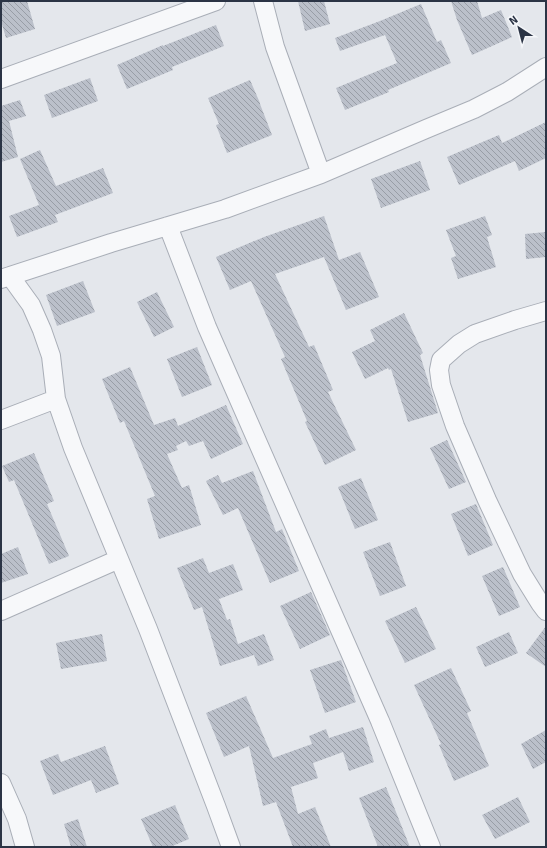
<svg xmlns="http://www.w3.org/2000/svg" width="547" height="848" viewBox="0 0 547 848" font-family="Signika,sans-serif">
	<style>
		.building { fill: url(#building-back-hatch) }
		.lines { fill: none; stroke-linecap: round; stroke-linejoin: round }
		.minor-casing { stroke: #a9aeb7; stroke-width: 20 }
		.minor { stroke: #f7f8fa; stroke-width: 18 }
	</style>
	<defs>
		<pattern id="building-back-hatch" width="6" height="6" patternUnits="userSpaceOnUse"><rect width="6" height="6" fill="#bbc0ca"/><path d="M-1 5l2 2M0 0l6 6M5-1l2 2" fill="none" stroke="#989da6"/></pattern>
	</defs>
	<rect width="100%" height="100%" fill="#e4e7ec"/>
	<!-- building -->
	<path class="building" d="M1 1H27L35 29 6 38 1 21Z
		M298 1H324L330 24 305 31Z
		M451 1H477L482 18 501 10 512 37 472 55 457 20Z
		M421 4 437 42 441 40 451 63 388 90 389 92 345 110 336 88 397 63 385 35 340 51 335 38 380 21Z
		M216 25 224 46 172 67 173 70 127 89 117 65 163 45V46Z
		M90 78 98 101 52 118 44 95Z
		M250 80 260 103V104L272 135 227 153 216 125 219 124 208 98Z
		M20 100 26 116 9 121 18 157 1 162V106Z
		M546 122V158L519 171 515 161 459 185 447 157 499 135 502 143Z
		M40 150 56 186 103 168 113 193 55 215 58 222 17 237 9 216 39 205 20 159Z
		M420 161 430 190 381 208 371 179Z
		M324 216 339 260 360 252 379 297 346 310 324 257 275 274 309 347 314 345 333 390 328 392 356 450 325 465 305 422 307 421 281 359 285 357 251 281 230 290 216 257 264 237Z
		M485 216 492 235 487 237 496 267 458 279 451 258 456 256 446 230Z
		M546 232V257L526 259 525 234Z
		M83 281 95 312 57 326 46 295Z
		M157 292 174 327 154 337 137 302Z
		M404 313 423 353 420 355 438 413 408 422 391 369 389 370 388 368 365 379 352 352 375 341 370 330Z
		M197 347 212 385 182 397 167 359Z
		M130 367 154 425 175 418 178 426 226 405 243 444 211 459 203 441 189 446 186 441 176 446 178 450 167 454 182 488 189 485 201 525 159 539 147 499 155 496 124 421 120 423 102 379Z
		M447 440 466 482 449 489 430 448Z
		M34 453 54 501 47 504 69 556 49 564 14 480 9 482 2 466Z
		M253 471 276 532 282 529 299 571 270 583 238 508 223 515 206 481 218 475 222 483Z
		M361 478 378 520 355 529 338 487Z
		M476 504 493 545 468 556 451 514Z
		M390 542 406 586 380 596 363 552Z
		M18 547 28 574 1 583V554Z
		M203 558 209 573 233 564 243 590 219 599 227 620 230 619 238 644 264 634 274 660 258 666 254 655 220 666 202 607 194 610 177 568Z
		M503 567 520 607 499 616 482 576Z
		M311 592 330 635 300 649 280 606Z
		M416 607 436 649 405 663 385 621Z
		M546 626V667L526 653Z
		M509 632 518 653 485 667 476 647Z
		M102 634 107 661 61 669 56 643Z
		M341 660 356 702 325 713 310 670Z
		M451 668 471 711 467 713 489 766 454 781 439 745 441 744 414 685Z
		M246 696 273 758 312 744 309 736 326 729 329 738 363 727 374 762 349 771 343 752 313 763 318 778 291 787 298 814 315 807 331 847H293L276 802 263 806 249 746 224 757 206 713Z
		M546 730V762L533 769 521 744Z
		M105 746 119 784 96 793 91 780 53 795 40 761 58 754 61 762Z
		M386 787 410 847H378L359 798Z
		M518 797 530 822 495 839 482 815Z
		M175 805 189 839 170 847H153L141 819Z
		M78 819 87 847H71L64 824Z"/>
	<g class="lines">
		<defs>
			<path id="minor" d="M263 1 275 47 321 174
				M1 79 216 1
				M168 226 207 327 380 721 431 847
				M10 276 31 305 42 330 51 356 56 399 73 448 148 629 216 806 231 847
				M1 279 111 243 225 209 321 174 426 129 474 109 507 92 546 67
				M546 311 515 320 475 334 459 344 441 360 439 370 441 385 455 426 487 500 522 574 540 603 546 611
				M1 420 56 399
				M1 611 119 559
				M1 783 17 819 25 847"/>
		</defs>
		<!-- minor casing -->
		<use href="#minor" class="minor-casing"/>
		<!-- minor -->
		<use href="#minor" class="minor"/>
	</g>
	<!-- border -->
	<rect width="547" height="848" fill="none" stroke="#2b3445" stroke-width="4"/>
	<!-- north arrow -->
	<g transform="translate(519 28) rotate(324)" stroke="#f4f6f9" stroke-width="3" paint-order="stroke">
	<path d="M0-3L7 15L0 10L-7 15Z" fill="#2b3445"/>
	<text y="-6" font-size="11" font-weight="bold" text-anchor="middle" fill="#2b3445">N</text>
	</g>
</svg>
